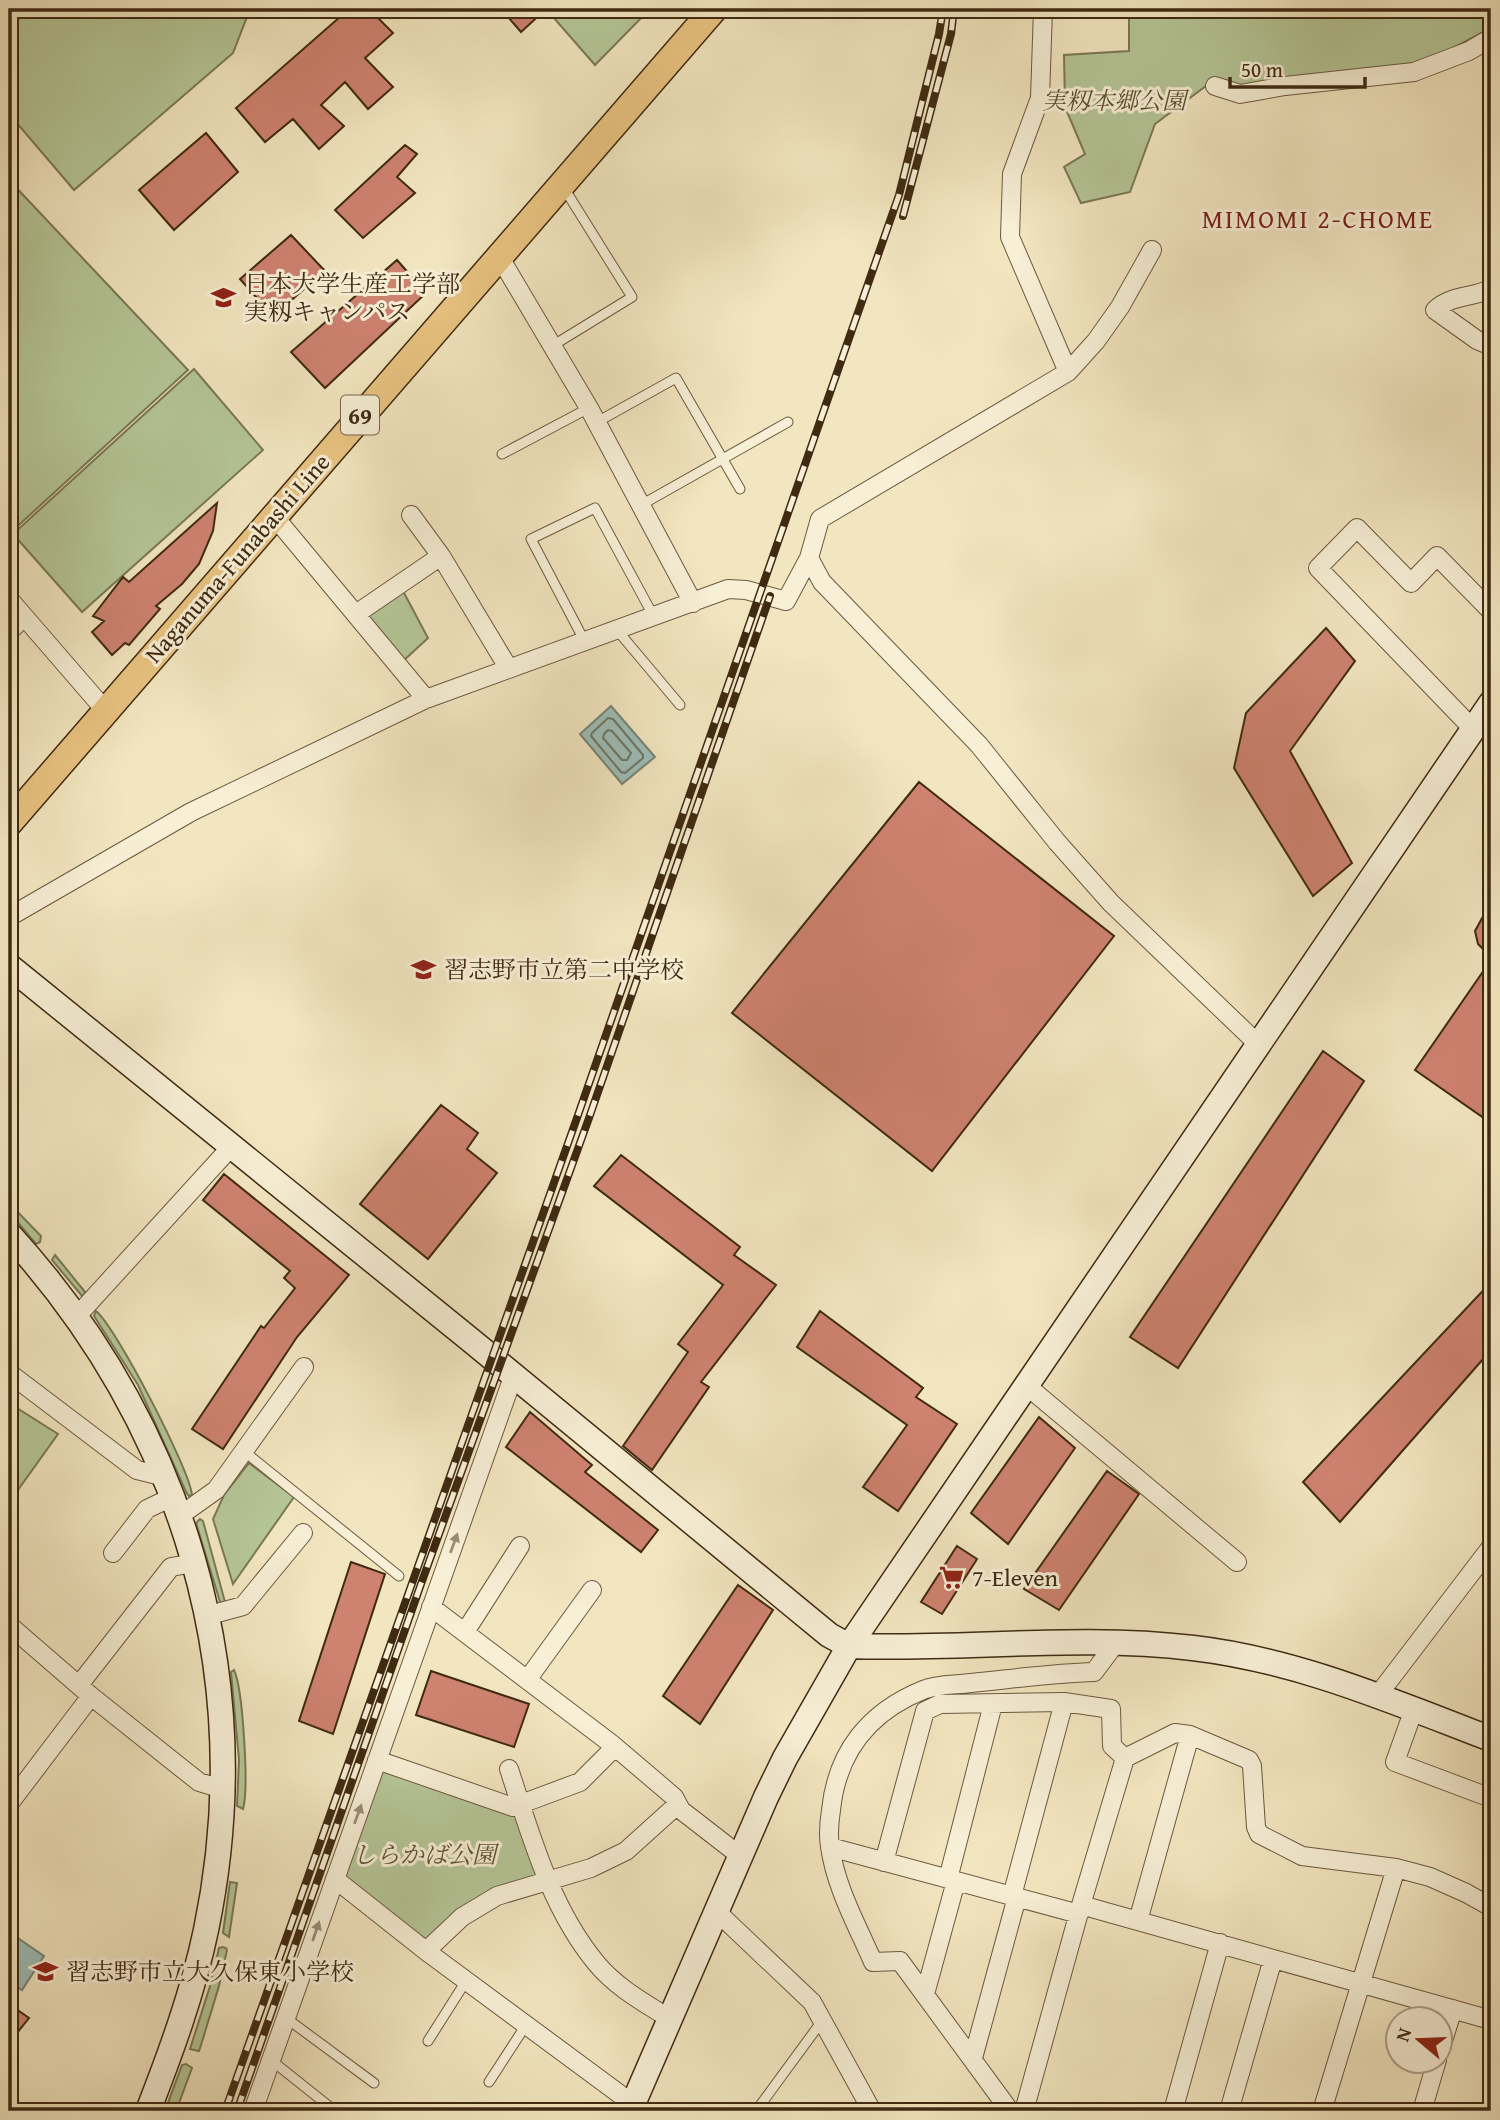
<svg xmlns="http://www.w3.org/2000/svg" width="1500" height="2120" viewBox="0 0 1500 2120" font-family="'Gentium Book Plus','Noto Serif JP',serif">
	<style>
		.green { fill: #b5c697; stroke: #7a7854; stroke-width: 2 }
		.water { fill: #9cbeb8; stroke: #778376; stroke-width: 2 }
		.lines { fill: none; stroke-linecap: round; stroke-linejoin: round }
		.shore { stroke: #6e7465; stroke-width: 2 }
		.building { fill: #ce8270; stroke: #3f2a12; stroke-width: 2 }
		.lane-casing { stroke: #6c593e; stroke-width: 11 }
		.street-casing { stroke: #6c593e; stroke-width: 20 }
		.secondary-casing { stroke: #3f2a12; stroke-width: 27 }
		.primary-casing { stroke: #3f2a12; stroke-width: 29 }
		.lane { stroke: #f7efd6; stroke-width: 9 }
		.street { stroke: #f7efd6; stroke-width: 18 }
		.secondary { stroke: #f7efd6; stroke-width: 24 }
		.primary { stroke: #e9c380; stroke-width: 26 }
		.rail-casing { stroke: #3f2a12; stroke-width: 8 }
		.rail { stroke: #f7efd6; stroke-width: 5; stroke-dasharray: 16; stroke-linecap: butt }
		.oneway { fill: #9b8c74 }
		.labels { text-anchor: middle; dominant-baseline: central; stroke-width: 6; stroke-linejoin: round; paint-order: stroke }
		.shield { fill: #f7efd6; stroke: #76654d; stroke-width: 2 }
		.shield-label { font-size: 23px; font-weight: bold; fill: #3f2a12 }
		.park-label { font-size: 24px; font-style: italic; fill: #5c5133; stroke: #f7efd6 }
		.poi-label { font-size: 24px; fill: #3f2a12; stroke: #f7efd6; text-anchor: start }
		.street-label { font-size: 24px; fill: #3f2a12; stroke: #f7efd6 }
		.neighbourhood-label { font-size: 26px; letter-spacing: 2px; fill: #7a1f14; stroke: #f7efd6 }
	</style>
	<rect width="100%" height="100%" fill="#f2e6c0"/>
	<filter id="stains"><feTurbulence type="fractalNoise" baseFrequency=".00286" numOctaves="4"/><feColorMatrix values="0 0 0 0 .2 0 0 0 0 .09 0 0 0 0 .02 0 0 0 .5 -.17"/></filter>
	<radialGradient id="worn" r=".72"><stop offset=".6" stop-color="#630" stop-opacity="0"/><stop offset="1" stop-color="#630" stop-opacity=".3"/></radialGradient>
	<!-- green -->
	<path class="green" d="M9 9H250L233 53 74 190 9 114Z
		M546 9H650L595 65Z
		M1129 9H1491V28L1442 54 1410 64 1240 87 1214 80 1155 124 1130 192 1081 203 1064 167 1085 154 1065 107 1064 55 1129 51Z
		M9 180 188 370 9 534Z
		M194 369 263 450 82 612 13 534Z
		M403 591 428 638 401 663 365 619Z
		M9 1203 41 1236 40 1242 36 1244 9 1212Z
		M55 1255 85 1292 83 1297 52 1260Z
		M96 1311C116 1327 190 1470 192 1495L189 1496 187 1494 138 1385 94 1316Z
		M9 1403 58 1434 10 1501H9Z
		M249 1463 294 1497 233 1584 213 1519 224 1495Z
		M200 1519 203 1521 225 1602 221 1605 196 1523Z
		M234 1670C243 1689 249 1789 243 1809L237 1806 239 1760 231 1672Z
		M384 1766 519 1810 545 1879 465 1910 427 1947 340 1876Z
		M230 1882 237 1883 229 1937 223 1933Z
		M222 1947 226 1948 227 1950 219 1986 201 2045 199 2051 190 2049 211 1983 219 1948Z
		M186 2064 192 2068 176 2111H165L182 2065Z"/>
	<!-- water -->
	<path class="water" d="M611 706 655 757 622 784 580 734Z
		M9 1932 44 1956 22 1990 9 1981Z"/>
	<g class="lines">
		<!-- shore -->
		<path class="shore" d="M608 718 613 719 643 755V758L625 773 621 772 591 736 592 733Z
			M608 730 612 731 631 753 627 760H622L603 738 604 734Z"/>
	</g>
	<!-- building -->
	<path class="building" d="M349 9H369L393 33 365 58 393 87 368 109 345 82 321 105 344 126 319 149 293 119 265 142 236 108Z
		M501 9H546L521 32Z
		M206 133 238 172 174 230 139 190Z
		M405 145 417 154 397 177 415 193 363 238 335 210Z
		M291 235 325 271 273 316 240 279Z
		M397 260 426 293 325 388 291 352Z
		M217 503 213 531 199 564 182 584 156 606 160 609 129 645 125 643 112 655 92 632 104 621 93 616 123 577 129 582Z
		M1326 628 1355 661 1290 751 1352 863 1313 896 1234 768 1246 713Z
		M919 782 1114 936 932 1171 732 1013Z
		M1491 902V957L1478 944 1475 931Z
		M1491 960V1123L1415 1070Z
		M1323 1051 1364 1081 1178 1368 1130 1337Z
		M441 1105 478 1133 467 1149 497 1173 428 1259 360 1204Z
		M621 1155 740 1247 734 1255 776 1285 701 1382 709 1387 652 1470 623 1446 688 1352 678 1344 723 1285 594 1186Z
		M224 1174 349 1275 297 1337 223 1449 192 1429 261 1326 264 1328 295 1288 284 1278 290 1271 203 1200Z
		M1491 1282V1350L1340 1522 1303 1482Z
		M820 1311 923 1388 916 1397 957 1424 898 1511 863 1487 907 1425 797 1347Z
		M530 1412 592 1465 585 1472 658 1530 641 1552 506 1447Z
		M1039 1417 1075 1448 1008 1544 971 1513Z
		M1107 1471 1139 1494 1059 1610 1024 1589Z
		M957 1546 977 1559 942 1614 921 1602Z
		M351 1562 385 1574 333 1734 299 1721Z
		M738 1585 773 1610 700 1724 663 1696Z
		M431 1671 529 1704 514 1747 416 1715Z
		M9 2004 29 2018 9 2043Z"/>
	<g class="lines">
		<defs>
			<path id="lane" d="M552 346 632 297 564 188
				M597 422 676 378 740 489
				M502 454 589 408
				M641 505 788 422
				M617 630 680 705
				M9 638 27 620
				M585 642 531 539 595 508 654 617
				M245 1452 399 1576
				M286 2018 374 2083
				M428 2041 466 1981
				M271 2060 335 2111
				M489 2082 526 2025
				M756 2111 822 2021"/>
			<path id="street" d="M1043 9 1040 98 1012 174 1010 237 1068 372
				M1215 86 1240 94 1285 86 1414 72 1469 51 1491 38
				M499 256 589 408 693 603
				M1491 289C1471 298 1451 295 1435 310L1477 340 1491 346
				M273 515 426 699
				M411 515 441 556
				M809 558 822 582 979 745 1057 842 1111 903 1259 1045
				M9 599 105 710
				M356 614 441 556 509 669
				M1473 729 1318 568 1357 528 1411 583 1437 556 1491 611
				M9 917 191 812 426 699 728 589 746 590 786 601 809 558 820 519 1068 372 1096 341 1120 307 1152 250
				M77 1316 231 1147
				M9 1373 137 1470 165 1477
				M1027 1386 1237 1562
				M178 1517 216 1490 304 1367
				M113 1553 147 1509 172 1497
				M431 1607 613 1745 674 1797 681 1810 739 1855
				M206 1616 243 1606 303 1533
				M9 1625 91 1696 199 1782 222 1789
				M465 1632 520 1546
				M527 1680 592 1590
				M79 1685 171 1567 194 1563
				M1378 1695 1491 1547
				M1414 1709 1395 1762 1491 1798
				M377 1760 513 1807 580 1782 615 1747
				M509 1769C531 1836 551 1909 597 1964 617 1988 645 2003 670 2019
				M9 1804 91 1696
				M830 1847 1079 1914
				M884 1862 925 1711 940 1704 1064 1702 1111 1709 1112 1746 1125 1758
				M335 1879 426 1951 633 2104
				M948 1879 993 1704
				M1012 1896 1064 1702
				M1081 1905 1491 2020
				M715 1910 812 2002 872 2111
				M1138 1921 1190 1735
				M426 1951 462 1917 497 1896 591 1868 626 1851 677 1805
				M925 1994 956 1881
				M1440 2050 1453 2009
				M973 2058 1017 1897
				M253 2111 513 1377
				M1010 2111 900 1961 873 1962C857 1925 836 1888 830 1847 828 1835 829 1823 831 1810 837 1752 869 1712 923 1690 937 1684 956 1685 971 1683 1012 1679 1053 1673 1094 1672L1115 1644
				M1024 2111 1081 1905 1125 1758 1175 1733 1190 1735 1249 1760 1252 1766 1256 1827 1259 1834 1302 1856 1396 1868 1430 1877 1466 1893 1491 1907
				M1173 2111 1220 1943
				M1229 2111 1273 1959
				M1322 2111 1396 1868
				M1422 2111 1437 2060"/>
			<path id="secondary" d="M9 966 473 1342 829 1635 849 1646C964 1650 1080 1634 1193 1648 1297 1660 1394 1702 1491 1739
				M9 1234C183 1425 259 1675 206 1930 193 1992 171 2052 148 2111
				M630 2111 766 1797 785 1758 849 1646 1491 703"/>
			<path id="primary" d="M9 823 714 9"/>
		</defs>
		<!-- lane casing -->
		<use href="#lane" class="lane-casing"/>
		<!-- street casing -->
		<use href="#street" class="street-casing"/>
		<!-- secondary casing -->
		<use href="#secondary" class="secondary-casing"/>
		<!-- primary casing -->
		<use href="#primary" class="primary-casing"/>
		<!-- lane -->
		<use href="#lane" class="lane"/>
		<!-- street -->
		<use href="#street" class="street"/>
		<!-- secondary -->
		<use href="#secondary" class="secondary"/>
		<!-- primary -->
		<use href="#primary" class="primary"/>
		<defs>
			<path id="rail" d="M903 216 951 34 954 9
				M225 2111 578 1115 899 195 939 34 943 9
				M237 2111 421 1584 589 1118 770 596"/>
		</defs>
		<!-- rail casing -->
		<use href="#rail" class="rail-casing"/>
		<!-- rail -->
		<use href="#rail" class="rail"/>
	</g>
	<!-- one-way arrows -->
	<defs><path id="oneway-solid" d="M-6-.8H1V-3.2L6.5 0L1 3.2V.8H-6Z" transform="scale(1.75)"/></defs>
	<g class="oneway">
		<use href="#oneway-solid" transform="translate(454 1543) rotate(-70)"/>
		<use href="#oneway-solid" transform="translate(358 1814) rotate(-70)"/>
		<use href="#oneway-solid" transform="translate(316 1931) rotate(-71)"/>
	</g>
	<!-- icons -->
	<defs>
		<symbol id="university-bare" viewBox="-9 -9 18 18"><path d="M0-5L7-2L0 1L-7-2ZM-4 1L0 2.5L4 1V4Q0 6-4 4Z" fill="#8f2418" stroke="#f7efd6" stroke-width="2.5" paint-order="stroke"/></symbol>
		<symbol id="school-bare" viewBox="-9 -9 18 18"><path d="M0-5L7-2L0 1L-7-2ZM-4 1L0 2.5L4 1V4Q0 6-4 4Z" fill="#8f2418" stroke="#f7efd6" stroke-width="2.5" paint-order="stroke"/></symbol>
		<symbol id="supermarket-bare" viewBox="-9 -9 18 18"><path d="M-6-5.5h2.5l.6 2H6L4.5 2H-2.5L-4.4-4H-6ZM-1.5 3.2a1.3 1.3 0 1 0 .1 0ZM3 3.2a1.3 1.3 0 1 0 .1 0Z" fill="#8f2418" stroke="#f7efd6" stroke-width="2.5" paint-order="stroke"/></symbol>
	</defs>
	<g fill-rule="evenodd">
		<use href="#university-bare" x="206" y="280" width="35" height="35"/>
		<use href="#school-bare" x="406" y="952" width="35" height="35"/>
		<use href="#supermarket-bare" x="934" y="1560" width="35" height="35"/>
		<use href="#school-bare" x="28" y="1954" width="35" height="35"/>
	</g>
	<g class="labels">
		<!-- shield labels -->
		<rect class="shield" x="341" y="395.5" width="38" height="39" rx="5"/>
		<g class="shield-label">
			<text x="360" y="415">69</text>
		</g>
		<!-- park labels -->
		<g class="park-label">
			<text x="1114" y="100">実籾本郷公園</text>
			<text x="424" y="1854">しらかば公園</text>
		</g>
		<!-- poi labels -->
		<g class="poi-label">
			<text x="244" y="283">日本大学生産工学部<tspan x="244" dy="28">実籾キャンパス</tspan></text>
			<text x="444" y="969">習志野市立第二中学校</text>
			<text x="972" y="1577">7-Eleven</text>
			<text x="66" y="1971">習志野市立大久保東小学校</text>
		</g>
		<!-- street labels -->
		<g class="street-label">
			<text transform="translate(237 558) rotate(-49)">Naganuma-Funabashi Line</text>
		</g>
		<!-- neighbourhood labels -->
		<g class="neighbourhood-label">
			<text x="1318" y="218">MIMOMI 2-CHOME</text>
		</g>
	</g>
	<!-- margin -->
	<rect width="1500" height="2120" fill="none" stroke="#f2e6c0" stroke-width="35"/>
	<rect x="10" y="10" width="1479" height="2099" fill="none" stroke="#3f2a12" stroke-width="3.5"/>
	<rect x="18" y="18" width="1465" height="2085" fill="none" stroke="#3f2a12" stroke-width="2"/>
	<!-- north arrow -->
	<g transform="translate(1419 2040) rotate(289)"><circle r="33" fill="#f7efd6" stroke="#ada088" stroke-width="2"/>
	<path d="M0-5L12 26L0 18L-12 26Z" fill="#8f2418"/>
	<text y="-10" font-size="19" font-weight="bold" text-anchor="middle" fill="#3f2a12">N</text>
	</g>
	<!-- scale -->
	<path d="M1230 77v10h135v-10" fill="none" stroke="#3f2a12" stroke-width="3.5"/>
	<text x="1241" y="77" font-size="21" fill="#3f2a12" stroke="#f7efd6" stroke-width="5" paint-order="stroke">50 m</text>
	<rect width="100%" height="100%" filter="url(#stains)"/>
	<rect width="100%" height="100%" fill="url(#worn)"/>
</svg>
